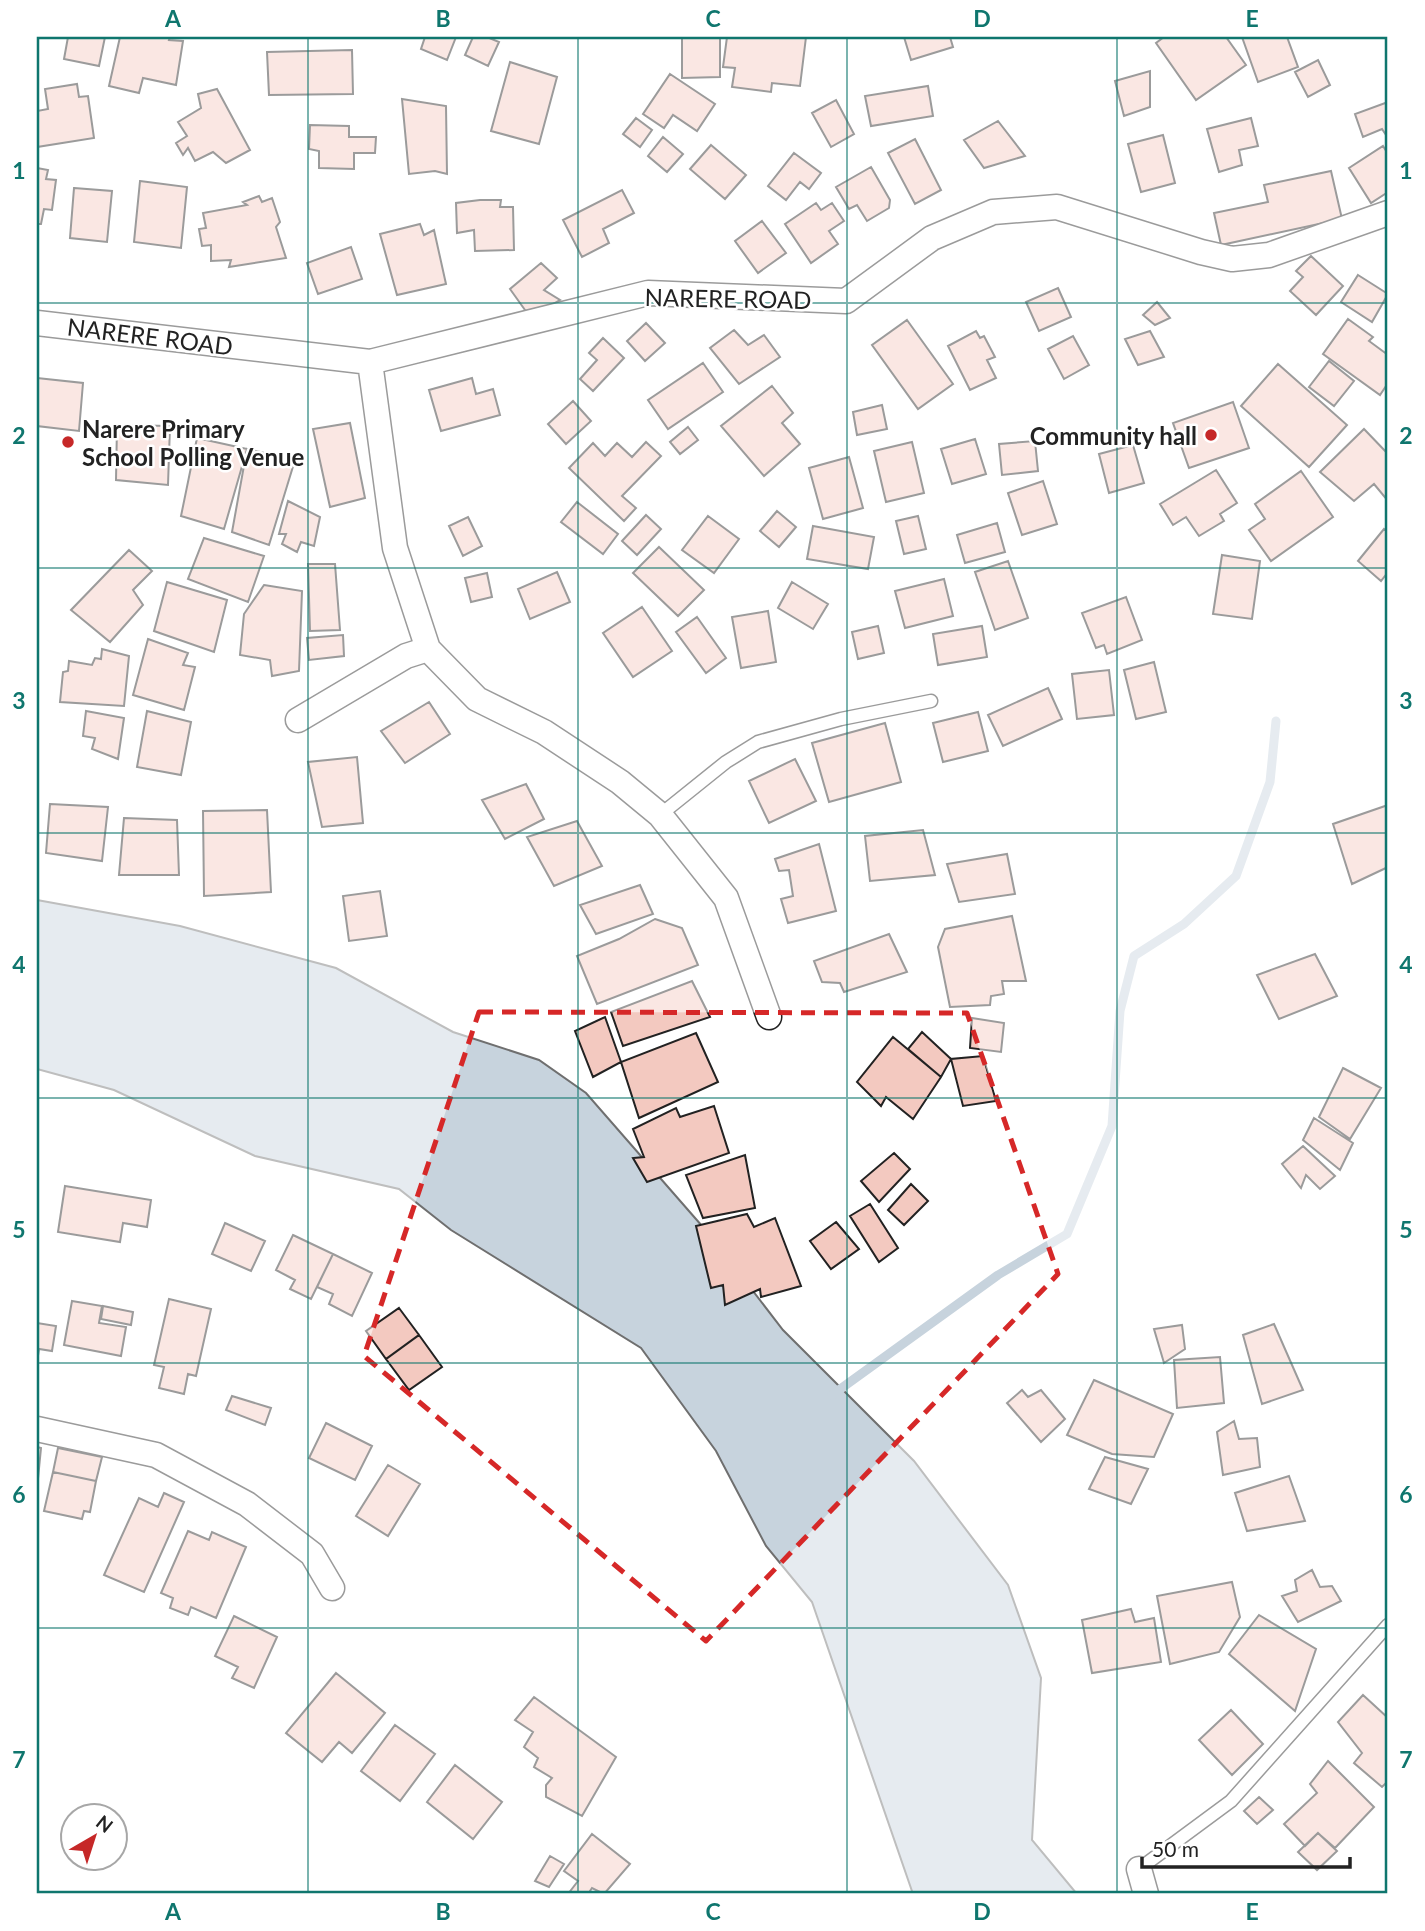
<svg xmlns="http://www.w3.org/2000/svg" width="1425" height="1931" viewBox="0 0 1425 1931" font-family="Lato,sans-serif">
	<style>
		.water { fill: #c7d3dd; stroke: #6f6f6f; stroke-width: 2 }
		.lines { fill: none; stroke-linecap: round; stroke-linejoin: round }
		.stream { stroke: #c7d3dd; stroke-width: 9 }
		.building { fill: #f3c9c0; stroke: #222; stroke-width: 2 }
		.service-casing { stroke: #222; stroke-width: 15 }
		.minor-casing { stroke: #222; stroke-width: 27 }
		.service { stroke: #fff; stroke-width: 12 }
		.minor { stroke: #fff; stroke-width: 24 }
		.marked { fill: none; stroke: #d62828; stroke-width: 5; stroke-dasharray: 14 9; stroke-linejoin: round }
		.grid { fill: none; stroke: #0f766e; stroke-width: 2; stroke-opacity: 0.55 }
		.poi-dot { fill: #c62828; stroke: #fff; stroke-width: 2.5 }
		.labels { text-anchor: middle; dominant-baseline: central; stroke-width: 5; stroke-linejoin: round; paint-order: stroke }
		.street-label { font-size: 24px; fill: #222; stroke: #fff }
		.poi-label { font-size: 24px; font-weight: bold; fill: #222; stroke: #fff; text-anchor: start }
		.neatline { fill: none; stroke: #0f766e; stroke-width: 2.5 }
		.grid-label { font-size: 23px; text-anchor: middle; font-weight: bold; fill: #0f766e }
	</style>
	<rect width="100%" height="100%" fill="#fff"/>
	<!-- water -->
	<path class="water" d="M37 900 180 926 336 968 453 1032 539 1060 586 1093 709 1234 783 1330 914 1461 1008 1585 1041 1678 1032 1840 1077 1894H913L812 1602 766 1546 716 1451 641 1348 451 1230 399 1189 255 1156 114 1090 37 1069Z"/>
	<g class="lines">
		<!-- stream -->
		<path class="stream" d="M832 1395 998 1275 1067 1234 1112 1126 1120 1011 1134 956 1184 924 1236 876 1270 782 1276 721"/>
	</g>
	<!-- building -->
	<path class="building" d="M68 37H105L99 66 64 59Z
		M120 37H170L169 40 183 41 176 85 143 78 139 93 109 86Z
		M425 37H456L447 60 421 49Z
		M473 37H487L499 42 488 66 465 55Z
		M720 37V77L682 78V38Z
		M727 37H806L800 86 772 83 771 92 732 87 735 68 723 67Z
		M904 37H950L953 47 911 60Z
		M1164 37H1226L1246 65 1196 100 1156 43Z
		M1242 37H1287L1298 67 1258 82Z
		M352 50 353 94 269 95 267 52Z
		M1318 60 1330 85 1308 97 1295 72Z
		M510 62 557 77 539 144 491 131Z
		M1150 71V107L1124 116 1115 81Z
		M670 74 715 104 697 131 673 115 664 128 643 114Z
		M77 84 79 97 88 96 94 138 37 147V111L48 109 45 89Z
		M928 86 933 116 871 126 865 96Z
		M217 89 250 150 226 163 213 152 195 161 188 148 183 155 176 143 187 136 178 122 201 108 198 94Z
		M402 99 446 106 447 174 435 171 409 174Z
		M836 100 854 134 831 147 812 113Z
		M1388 102V138L1382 129 1363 137 1355 114Z
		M636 118 652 130 640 147 623 134Z
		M1251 118 1258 146 1239 150 1242 165 1219 172 1207 129Z
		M998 121 1025 156 984 168 964 140Z
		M310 125 349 126V137H376L375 153H354V169L319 168V151L309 149Z
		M1163 135 1175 183 1141 192 1128 144Z
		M663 137 683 154 667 172 648 156Z
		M915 139 941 190 915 204 888 153Z
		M711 145 746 175 725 199 690 169Z
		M1383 146 1388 154V192L1371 203 1349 168Z
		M794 153 821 173 809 189 800 182 786 200 768 186Z
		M871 167 890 200 889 208 867 221 857 205 849 209 836 187Z
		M37 168 48 170 46 179 56 180 52 210 44 209 41 224H37Z
		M1331 171 1342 219 1221 245 1214 213 1268 202 1264 185Z
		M140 181 187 187 181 248 134 242Z
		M74 188 112 191 107 242 70 238Z
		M622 190 634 213 603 229 609 243 582 257 563 220Z
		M259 196 262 202 272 198 280 222 276 227 286 258 229 267 231 260 211 261V245L202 246 199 229 206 228 203 213 247 205 243 202Z
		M480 200H501L500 207H513L514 250 475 251 474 230 457 233 456 203Z
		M816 203 821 210 832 203 844 221 829 231 838 244 811 263 785 224Z
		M762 221 786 253 758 273 735 241Z
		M420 224 424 235 434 230 446 284 397 295 380 234Z
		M351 247 362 279 318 294 307 263Z
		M1311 256 1343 286 1316 315 1290 291 1303 277 1296 271Z
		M541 263 557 278 544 290 560 300 530 317 510 289Z
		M1358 275 1388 294 1372 322 1341 302Z
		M1058 288 1071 317 1039 331 1026 302Z
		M1157 302 1170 318 1155 325 1143 315Z
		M1348 319 1373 337 1369 341 1388 355V383L1380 395 1323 354Z
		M907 320 953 384 918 409 872 345Z
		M646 323 665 343 645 361 627 341Z
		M734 330 748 345 764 335 780 357 739 384 710 348Z
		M976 331 980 338 984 336 995 357 987 360 996 378 970 390 948 346Z
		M1150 331 1164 357 1138 365 1125 339Z
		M1073 336 1089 365 1064 379 1048 349Z
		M603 338 624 358 593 391 580 379 597 360 589 353Z
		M1329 361 1354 381 1334 406 1309 387Z
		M703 363 723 392 668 429 648 400Z
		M1278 364 1347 425 1309 467 1241 406Z
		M37 378 83 383 79 431 37 426Z
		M472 378 476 394 493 389 500 415 441 431 429 390Z
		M772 386 793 413 782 423 800 444 764 476 721 426Z
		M573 401 591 421 566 444 548 424Z
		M1233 402 1249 448 1189 468 1173 423Z
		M882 405 887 429 857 435 853 412Z
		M350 423 365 498 330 507 313 429Z
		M117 425 170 426 168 485 116 480Z
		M688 427 698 440 680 454 670 442Z
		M1364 429 1388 454V501L1374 484 1354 501 1320 472Z
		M197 438 247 449 224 529 181 516Z
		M975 439 986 474 952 484 941 449Z
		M1035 441 1038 471 1002 475 999 444Z
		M646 442 661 456 622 496 636 508 624 521 569 468 593 443 605 456 617 443 632 457Z
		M912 442 924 493 886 502 874 451Z
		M1133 445 1144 483 1109 493 1099 454Z
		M247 449 295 460 269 545 232 532Z
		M849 457 863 508 823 519 809 468Z
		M1216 470 1237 503 1220 514 1224 521 1199 536 1186 517 1173 525 1160 504Z
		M1301 471 1333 517 1271 561 1249 530 1265 519 1255 504Z
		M1043 481 1057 524 1022 535 1008 493Z
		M288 501 320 517 314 546 301 542 297 552 282 544 286 534H279Z
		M577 502 618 534 603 554 561 522Z
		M777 511 796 527 779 547 760 531Z
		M646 515 661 529 637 555 622 541Z
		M708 516 739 539 714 573 682 550Z
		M918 516 926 549 904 554 896 521Z
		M468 517 482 546 463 556 449 526Z
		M997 523 1005 552 965 563 957 535Z
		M813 526 874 537 868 569 807 559Z
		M1384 529 1388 532V572L1381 581 1358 561Z
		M204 538 264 556 248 602 188 579Z
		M659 547 704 590 678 616 633 573Z
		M129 550 152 571 133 590 143 605 110 642 71 610Z
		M1222 555 1260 561 1252 619 1213 614Z
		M1008 561 1028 618 995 630 975 572Z
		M308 564H335L340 630 310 631Z
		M557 572 570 602 530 619 518 589Z
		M487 573 492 597 471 602 465 578Z
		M944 579 953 616 905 628 895 591Z
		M167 582 227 600 214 652 154 631Z
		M792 582 828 604 813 629 778 608Z
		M264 585 302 591 299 671 272 676 270 660 240 655 244 614Z
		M1126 597 1142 640 1107 654 1104 645 1096 648 1082 613Z
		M642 607 672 651 633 677 603 633Z
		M768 611 776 662 741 668 732 617Z
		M697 617 726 658 706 673 676 632Z
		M878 626 884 653 858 659 852 632Z
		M982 626 987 657 938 665 933 634Z
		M343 635 344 656 309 660 307 638Z
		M148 639 188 653 183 665 195 667 184 710 133 695Z
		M102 649 129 656 124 706 60 702 63 672 68 671 69 661 92 665 95 658 101 659Z
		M1154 662 1166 712 1136 719 1124 670Z
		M1109 670 1114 715 1077 719 1072 674Z
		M1048 688 1062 719 1003 746 988 715Z
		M429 702 450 734 405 763 381 731Z
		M86 711 124 718 118 759 92 749 95 738 83 736Z
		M147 711 191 722 181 775 137 767Z
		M978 712 988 751 943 762 933 723Z
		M885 723 901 782 829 802 812 743Z
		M357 757 363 823 322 827 308 762Z
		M795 759 816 801 769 823 749 781Z
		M526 784 544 819 505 839 482 800Z
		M50 804 108 807 102 861 46 853Z
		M1388 805V867L1352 884 1333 824Z
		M267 810 271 892 204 896 203 811Z
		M124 818 177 820 179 875H119Z
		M577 821 602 866 554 886 527 837Z
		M923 830 935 875 870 881 865 836Z
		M819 844 836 911 788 923 781 899 793 896 789 870 779 871 775 859Z
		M1007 854 1015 894 959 902 947 864Z
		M640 885 653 914 596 934 580 905Z
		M380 891 387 936 349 941 343 896Z
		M1012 916 1026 981H1002L1004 994 991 996 990 1005 950 1007 938 947 945 929Z
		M655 919 682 928 698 965 597 1004 577 956 619 939Z
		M889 934 907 972 844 992 840 983 822 982 814 961Z
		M1315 954 1337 996 1279 1019 1257 975Z
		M692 981 710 1017 623 1046 611 1012Z
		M605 1017 621 1062 593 1077 575 1031Z
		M972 1018 1004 1023 1001 1052 970 1048Z
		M922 1032 951 1059 941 1077 908 1049Z
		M696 1033 718 1082 639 1118 621 1062Z
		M893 1037 941 1077 913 1119 886 1097 881 1106 857 1082Z
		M983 1056 996 1101 963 1106 951 1059Z
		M1343 1068 1381 1088 1350 1139 1319 1117Z
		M714 1106 729 1153 647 1182 633 1158 644 1157 633 1129 676 1108 680 1117Z
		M1314 1118 1353 1143 1340 1170 1303 1140Z
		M1303 1146 1335 1176 1320 1189 1306 1175 1301 1188 1282 1164Z
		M894 1153 910 1169 879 1202 861 1181Z
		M745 1155 755 1208 703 1218 686 1175Z
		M911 1184 928 1201 904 1225 888 1210Z
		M65 1186 151 1200 147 1227 123 1223 120 1242 58 1232Z
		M870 1204 898 1248 879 1262 850 1216Z
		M747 1214 754 1227 775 1218 801 1286 761 1297 760 1289 725 1305 723 1285 711 1288 696 1226Z
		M836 1222 859 1249 831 1269 810 1241Z
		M225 1223 265 1241 251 1271 212 1254Z
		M293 1235 333 1254 311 1299 290 1289 295 1280 276 1270Z
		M333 1254 372 1273 352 1316 329 1304 333 1294 317 1287Z
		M169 1299 211 1309 196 1376 188 1374 184 1394 159 1388 164 1367 154 1365Z
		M72 1301 102 1306 99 1323 126 1327 121 1356 64 1345Z
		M103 1306 133 1312 131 1325 101 1319Z
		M399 1308 419 1335 386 1359 366 1331Z
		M37 1323 56 1326 52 1351 39 1349 37 1362Z
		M1274 1324 1303 1390 1262 1404 1243 1335Z
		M1182 1325 1185 1349 1164 1363 1154 1329Z
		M419 1335 442 1367 409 1390 386 1359Z
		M1220 1357 1224 1403 1177 1408 1174 1360Z
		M1094 1380 1173 1414 1154 1457 1112 1454 1067 1435Z
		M1022 1390 1028 1397 1041 1390 1065 1419 1041 1442 1007 1403Z
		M232 1396 271 1408 265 1425 226 1410Z
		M1234 1421 1239 1439 1257 1438 1260 1467 1223 1475 1217 1432Z
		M326 1423 372 1446 355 1480 309 1458Z
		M37 1447 41 1448 37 1489Z
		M58 1448 102 1457 96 1481 53 1472Z
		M1105 1457 1148 1469 1131 1504 1089 1489Z
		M388 1465 420 1484 388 1536 356 1516Z
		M53 1472 96 1481 90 1512 84 1511 82 1519 44 1511Z
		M1289 1476 1305 1521 1247 1531 1235 1493Z
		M164 1493 184 1502 144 1592 104 1575 139 1498 158 1507Z
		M188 1531 209 1540 212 1532 246 1547 216 1618 191 1607 188 1615 170 1608 173 1598 161 1593Z
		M1312 1570 1320 1587 1332 1586 1341 1601 1298 1622 1282 1596 1297 1591 1295 1580Z
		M1232 1582 1240 1617 1219 1652 1170 1664 1157 1596Z
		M1131 1609 1135 1622 1154 1618 1161 1662 1092 1673 1082 1620Z
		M1259 1615 1316 1649 1295 1711 1229 1654Z
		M234 1616 277 1637 254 1688 232 1678 238 1667 215 1656Z
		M336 1673 385 1713 352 1753 339 1742 322 1762 286 1733Z
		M1363 1695 1388 1718V1781L1382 1787 1354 1763 1362 1753 1338 1722Z
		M534 1697 616 1757 582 1816 546 1797V1785L552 1778 534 1767 538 1758 524 1747 533 1732 515 1720Z
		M1231 1710 1263 1744 1232 1775 1199 1740Z
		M395 1725 435 1754 400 1801 361 1771Z
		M1328 1761 1374 1807 1335 1848 1318 1833 1305 1846 1284 1824 1317 1793 1310 1784Z
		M455 1765 502 1802 473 1839 427 1802Z
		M1259 1797 1273 1810 1257 1824 1244 1811Z
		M1318 1833 1337 1851 1317 1870 1298 1852Z
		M592 1834 630 1864 604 1894 592 1888 588 1894H568L578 1881 564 1871Z
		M550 1856 564 1864 549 1887 535 1881Z"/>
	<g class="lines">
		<defs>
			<path id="service" d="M660 815 726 762 758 742 841 719 931 701
				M1139 1869 1231 1801 1388 1625"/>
			<path id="minor" d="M37 323 370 362 648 293 846 301 932 238 993 212 1057 207 1201 252 1232 259 1269 255 1388 213
				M370 362 395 548 428 649
				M298 720 406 656 428 649 477 699 544 732 620 782 660 815 726 898 769 1017
				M37 1429 156 1455 247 1504 312 1554 332 1588
				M1139 1869 1146 1894"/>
		</defs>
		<!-- service casing -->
		<use href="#service" class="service-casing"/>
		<!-- minor casing -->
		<use href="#minor" class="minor-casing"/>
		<!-- service -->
		<use href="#service" class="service"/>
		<!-- minor -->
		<use href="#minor" class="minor"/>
	</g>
	<!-- marked area -->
	<path d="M0 0H1425V1931H0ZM479 1012 967 1013 1058 1274 706 1641 364 1356Z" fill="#fff" fill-opacity=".55" fill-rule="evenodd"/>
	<path class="marked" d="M479 1012 967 1013 1058 1274 706 1641 364 1356Z"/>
	<!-- grid -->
	<path class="grid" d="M308 37V1894M578 37V1894M847 37V1894M1117 37V1894M37 303H1388M37 568H1388M37 833H1388M37 1098H1388M37 1363H1388M37 1628H1388"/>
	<!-- markers -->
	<g class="poi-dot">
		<circle cx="1211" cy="435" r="7"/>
		<circle cx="68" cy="442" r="7"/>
	</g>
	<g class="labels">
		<!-- street labels -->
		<g class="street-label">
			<text transform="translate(728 298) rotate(1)">NARERE ROAD</text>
			<text transform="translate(150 336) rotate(7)">NARERE ROAD</text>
		</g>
		<!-- poi labels -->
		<g class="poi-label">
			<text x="82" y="428">Narere Primary<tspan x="82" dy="28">School Polling Venue</tspan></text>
			<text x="1197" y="435" text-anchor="end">Community hall</text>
		</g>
	</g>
	<!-- border -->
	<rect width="1425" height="1931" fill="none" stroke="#ffffff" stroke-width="77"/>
	<!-- north arrow -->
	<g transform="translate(94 1837) rotate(39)"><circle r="33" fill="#ffffff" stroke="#a7a7a7" stroke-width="2"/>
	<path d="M0-5L12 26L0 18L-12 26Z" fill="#c62828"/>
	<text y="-10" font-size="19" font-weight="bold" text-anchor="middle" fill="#222222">N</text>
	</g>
	<!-- scale -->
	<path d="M1142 1857v10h208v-10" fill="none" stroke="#222222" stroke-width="3.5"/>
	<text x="1152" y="1857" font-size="21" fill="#222222" stroke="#ffffff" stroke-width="5" paint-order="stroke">50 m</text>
	<rect x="38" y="38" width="1348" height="1854" class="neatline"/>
	<g class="grid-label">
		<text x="173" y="27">A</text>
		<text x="443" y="27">B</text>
		<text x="713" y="27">C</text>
		<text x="982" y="27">D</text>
		<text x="1252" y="27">E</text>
		<text x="19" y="179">1</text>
		<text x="1406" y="179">1</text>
		<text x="19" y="444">2</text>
		<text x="1406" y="444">2</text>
		<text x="19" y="709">3</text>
		<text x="1406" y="709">3</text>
		<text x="19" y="973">4</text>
		<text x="1406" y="973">4</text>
		<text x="19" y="1238">5</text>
		<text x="1406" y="1238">5</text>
		<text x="19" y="1503">6</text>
		<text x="1406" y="1503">6</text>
		<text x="19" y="1768">7</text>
		<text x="1406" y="1768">7</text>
		<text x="173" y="1920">A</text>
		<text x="443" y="1920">B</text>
		<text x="713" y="1920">C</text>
		<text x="982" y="1920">D</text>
		<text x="1252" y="1920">E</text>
	</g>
</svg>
